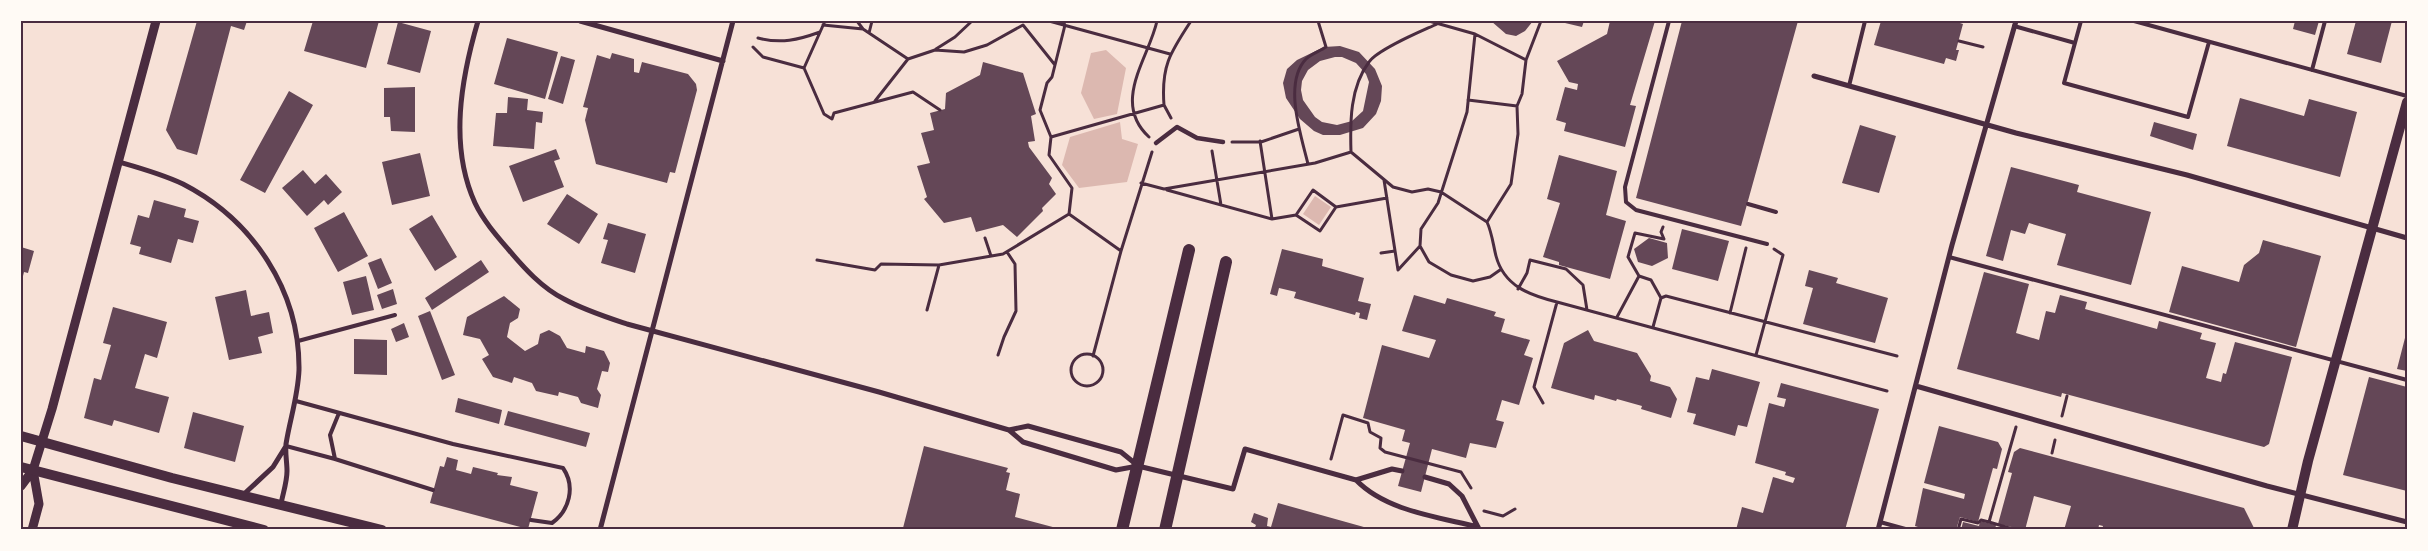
<svg xmlns="http://www.w3.org/2000/svg" width="2428" height="551" viewBox="0 0 2428 551" font-family="'Roboto Serif',serif">
	<style>
		.water { fill: #dcb8b0 }
		.building { fill: #644757; fill-rule: evenodd }
		.lines { fill: none; stroke-linecap: round; stroke-linejoin: round }
		.path { stroke: #4a2c40; stroke-width: 3 }
		.service { stroke: #4a2c40; stroke-width: 4 }
		.pedestrian { stroke: #4a2c40; stroke-width: 4.5 }
		.minor { stroke: #4a2c40; stroke-width: 5 }
		.tertiary { stroke: #4a2c40; stroke-width: 9 }
		.secondary { stroke: #4a2c40; stroke-width: 10 }
		.primary { stroke: #4a2c40; stroke-width: 12 }
		.neatline { fill: none; stroke: #4a2c40; stroke-width: 2 }
	</style>
	<rect width="100%" height="100%" fill="#f7e1d7"/>
	<!-- water -->
	<path class="water" d="M1106 50 1126 68 1117 114 1094 119 1081 93 1091 53Z
		M1120 122 1122 139 1138 144 1127 182 1079 188 1062 165 1070 137Z
		M1315 196 1331 207 1319 225 1303 214Z"/>
	<!-- building -->
	<path class="building" d="M197 21H247L244 30 231 26 197 155 177 149 166 130Z
		M313 21H379L366 68 304 51Z
		M1491 21H1533L1525 31 1516 36 1506 34Z
		M1565 21H1584L1582 27 1565 23Z
		M1610 21H1655L1630 105 1636 106 1625 147 1564 131 1566 123 1556 120 1565 87 1577 90 1578 84 1569 82 1557 61 1607 34Z
		M1682 21H1798L1741 226 1636 198Z
		M1881 21H1954L1963 24 1956 50H1959L1956 61 1946 58 1944 64 1874 45Z
		M2295 21H2319L2315 35 2293 29Z
		M2356 21H2392L2381 63 2347 54Z
		M398 22 431 31 420 73 387 64Z
		M507 38 558 52 545 99 494 84Z
		M1340 46 1359 52 1375 69 1382 86 1381 101 1376 114 1363 128 1340 135H1323L1314 131 1300 119 1286 98 1283 83 1287 69 1297 60 1324 47ZM1335 57H1342L1356 63 1366 74 1369 82 1363 111 1352 121 1337 125 1322 122 1315 117 1303 100 1301 90 1302 81 1308 70 1320 61Z
		M612 53 634 59V72L639 73 642 62 688 74 696 84 697 90 675 173 670 172 667 183 596 164 585 120 588 108 583 107 597 55 610 59Z
		M561 56 575 60 563 104 548 99Z
		M983 62 1023 73 1036 114 1031 116 1035 141 1028 142 1029 147 1052 178 1049 184 1056 194 1042 208 1043 211 1017 237 1003 225 976 232 971 217 944 223 924 199 927 197 917 166 930 163 921 133 934 130 930 113 945 109 946 93 980 75Z
		M415 87V132L391 131 390 117H384V88Z
		M289 91 313 105 265 193 240 180Z
		M508 97 528 99 527 110 543 112 542 123 536 122 534 149 493 146 496 113H507Z
		M2240 98 2304 116 2309 99 2357 112 2340 177 2227 146Z
		M2154 122 2197 134 2193 150 2150 136Z
		M1860 125 1896 136 1879 193 1842 183Z
		M556 149 560 159 554 161 564 187 523 202 509 166Z
		M420 153 430 196 392 205 382 162Z
		M1559 155 1617 171 1606 215 1626 221 1610 279 1559 265V262L1543 257 1560 203 1547 199Z
		M2011 167 2079 185 2077 192 2151 212 2131 285 2057 265 2066 234 2029 223 2025 234 2011 230 2003 261 1986 256Z
		M303 170 315 184 326 174 342 192 328 205 324 200 307 216 282 188Z
		M567 194 598 214 579 244 547 224Z
		M154 200 186 209 184 217 199 221 193 243 178 239 171 263 139 254 141 247 130 244 138 215 149 218Z
		M344 212 368 256 338 272 314 228Z
		M432 215 457 257 435 271 409 229Z
		M608 223 646 234 635 273 601 263 608 240 603 239Z
		M1682 229 1729 241 1718 281 1672 269Z
		M1649 238 1667 243 1668 258 1652 266 1638 262 1634 249Z
		M2263 240 2321 256 2296 347 2169 312 2182 266 2239 282 2244 265 2259 253Z
		M21 247 34 251 28 273 24 272 22 280Z
		M1282 249 1323 259 1322 266 1364 278 1358 301 1371 304 1367 320 1359 318 1360 313 1356 312 1355 315 1294 298 1296 292 1279 288 1277 296 1270 294Z
		M381 258 392 283 378 289 368 263Z
		M481 260 489 272 432 310 425 298Z
		M1809 270 1838 278 1836 283 1888 298 1875 343 1803 324 1813 288 1805 286Z
		M1984 272 2029 284 2016 333 2039 340 2046 311 2055 313 2060 295 2087 302 2085 309 2157 329 2159 321 2202 333 2200 339 2216 343 2206 378 2221 382 2223 373 2226 374 2235 342 2292 357 2269 444 2264 447 2062 393 2061 397 1957 369Z
		M366 276 374 310 352 315 343 282Z
		M393 289 397 304 382 309 377 295Z
		M246 290 251 316 269 312 273 333 258 337 262 353 229 360 215 297Z
		M1414 295 1445 304 1447 298 1496 312 1494 316 1505 319 1501 332 1530 340 1524 355 1533 358 1519 405 1502 400 1496 420 1504 422 1496 448 1470 443 1466 458 1432 449 1421 492 1398 486 1410 443 1402 441 1405 430 1363 418 1382 345 1429 358 1436 340 1402 331Z
		M504 296 520 309 518 318 510 323 507 337 525 351 538 344 540 334 549 330 560 336 567 348 585 353 586 346 604 351 610 363 608 372 602 371 597 389 601 395 598 408 581 403 578 397 559 392 558 396 536 391 532 383 514 377 512 383 493 377 482 359 489 355 480 339 463 335 467 317Z
		M113 307 167 322 157 358 145 354 135 388 169 397 159 433 114 420 112 426 84 418 94 378 101 380 111 345 103 343Z
		M430 311 455 375 442 380 418 316Z
		M404 323 409 337 396 342 391 329Z
		M1588 330 1594 341 1637 353 1651 376 1650 381 1670 387 1677 399 1671 418 1641 409 1642 406 1617 399 1616 401 1595 395 1594 400 1551 388 1564 343Z
		M2406 334H2407V371L2397 369Z
		M354 339 387 340V375L354 374Z
		M1712 369 1760 382 1747 427 1738 425 1735 436 1693 424 1696 414 1687 412 1696 377 1709 380Z
		M2369 377 2407 387V491L2343 475Z
		M1781 383 1879 409 1845 530H1736L1742 507 1763 513 1773 477 1793 483 1795 478 1785 475 1786 472 1755 463 1769 403 1784 407 1786 399 1777 397Z
		M458 398 502 410 499 424 455 412Z
		M508 411 590 433 586 447 504 425Z
		M193 412 244 426 235 462 184 448Z
		M1939 426 1998 442 2002 449 1997 469 1993 468 1978 522 1960 517 1956 530H1927L1915 526 1923 488 1964 499 1965 494 1924 483Z
		M924 446 1008 468 1006 472 1010 473 1006 490 1020 494 1015 517 1064 530H906L903 528Z
		M2020 448 2244 508 2255 530H2102L2103 526 2099 525 2098 530H2064L2071 506 2034 496 2025 530 1998 524 2012 473 2008 472 2014 452Z
		M447 457 458 460 456 470 471 474 473 467 498 473 497 475 512 477 510 485 538 492 528 529 430 503 440 466 444 467Z
		M1278 503 1371 529V530H1254L1256 525 1251 522 1254 513 1268 518 1267 526 1271 527Z
		M1980 521 1996 525 1995 530H1961L1963 522 1979 526Z"/>
	<g class="lines">
		<!-- path -->
		<path class="path" d="M1049 21 1170 54
			M1429 21 1475 34 1526 60 1522 94 1517 106 1518 134 1511 184 1487 222C1492 233 1493 244 1496 256 1504 286 1529 295 1557 302L1534 387 1543 403
			M823 25 863 29 857 21
			M863 29 908 59 875 101
			M869 33 872 21
			M1475 34 1467 112 1438 203 1421 229 1420 246 1429 262 1451 275 1473 281 1490 277 1500 270
			M758 38C781 44 798 40 820 32
			M1959 41 1983 47
			M753 47 763 57 804 68 825 21
			M936 49 955 37 972 21
			M908 59 935 50 964 52 987 45 1023 25 1055 65 1052 77 1047 83 1040 110 1051 137 1049 155 1072 188 1069 214 1121 251 1152 152
			M1526 60 1541 21
			M1055 65 1065 25 1062 21
			M804 68 824 114 832 119 834 113 913 92 940 110
			M1468 100 1517 106
			M1164 105C1161 66 1170 53 1191 21
			M1051 137 1164 105 1171 118
			M1149 137C1111 102 1149 58 1157 21
			M1260 141 1272 219
			M1232 142H1261L1299 129
			M1212 151 1221 205
			M1351 152C1350 122 1350 87 1369 62 1378 49 1422 31 1437 24
			M1308 164C1301 135 1283 83 1306 59 1311 54 1320 51 1326 47L1318 21
			M1384 180 1398 270 1420 246
			M1141 183 1164 189 1315 163 1351 152 1393 187 1412 192 1428 189 1441 192 1487 222
			M1167 190 1272 219 1296 215 1320 231 1336 207 1387 198
			M1296 215 1313 190 1336 207
			M985 238 991 256
			M1381 253 1395 251
			M817 260 875 270 881 264 939 265 1003 254 1069 214
			M1639 276 1628 257 1635 233 1664 239 1661 232 1663 227
			M1518 289 1527 273 1530 260 1566 269 1583 285 1587 310
			M1557 302 1887 391
			M927 310 939 265
			M1730 313 1746 248
			M1617 317 1639 276 1651 280 1661 298
			M1653 327 1661 298 1666 296 1897 356
			M1071 370a16 16 0 1 1 32 0a16 16 0 1 1-32 0Z
			M998 355 1004 337 1016 311 1015 264 1007 252
			M1756 355 1783 255 1774 249
			M1093 356 1121 251
			M2062 416 2067 396
			M2052 453 2055 440
			M1331 459 1343 415 1368 423 1370 432 1381 438 1380 448 1385 452 1461 472 1471 488
			M1484 511 1503 516 1515 509
			M1958 530 1961 519 1978 523 1981 520 1989 522
			M2016 530 1989 522 2016 427"/>
		<!-- service -->
		<path class="service" d="M1669 21 1625 187 1626 202 1636 210 1767 244
			M2081 21 2064 83 2188 117 2209 42
			M2134 21 2407 96
			M2014 26 2075 43
			M2312 70 2325 21
			M1849 86 1865 21
			M1748 204 1776 212
			M1949 257 2407 380
			M298 341 395 315
			M296 401 453 444 563 468C576 487 569 511 552 523L531 520
			M339 413 330 435 335 459 433 490
			M286 446 335 459
			M1880 522 1909 530"/>
		<!-- pedestrian -->
		<path class="pedestrian" d="M1156 143 1177 127 1197 138 1223 142"/>
		<!-- minor -->
		<path class="minor" d="M478 21C461 79 449 146 475 203 483 220 496 235 508 249 524 268 542 288 564 299 584 310 606 317 627 324L879 392 1009 430 1023 442 1116 470 1138 466 1233 489 1245 449 1356 480C1386 511 1438 517 1478 527
			M580 21 723 61
			M1814 76 2016 133 2187 175 2407 238
			M119 162C140 168 162 174 183 184 253 220 300 291 299 370 298 396 290 419 286 444 285 453 287 462 287 471 287 482 283 493 281 504
			M1916 386 2267 486 2407 522
			M1009 430 1028 426 1121 452 1137 465
			M1425 477 1449 484 1462 496 1479 529
			M1356 480 1392 469 1402 471
			M243 495 273 467 286 446
			M600 530 733 21
			M1878 530 1952 245 2016 21"/>
		<!-- tertiary -->
		<path class="tertiary" d="M21 486 33 470 52 409 156 21
			M32 530 39 504 33 470"/>
		<!-- secondary -->
		<path class="secondary" d="M21 436 172 478 382 530
			M21 467 264 530
			M2292 530 2308 461 2407 102"/>
		<!-- primary -->
		<path class="primary" d="M1122 530 1189 250
			M1165 530 1226 262"/>
	</g>
	<!-- border -->
	<rect width="2428" height="551" fill="none" stroke="#fffaf5" stroke-width="45"/>
	<rect x="22" y="22" width="2384" height="506" class="neatline"/>
</svg>
